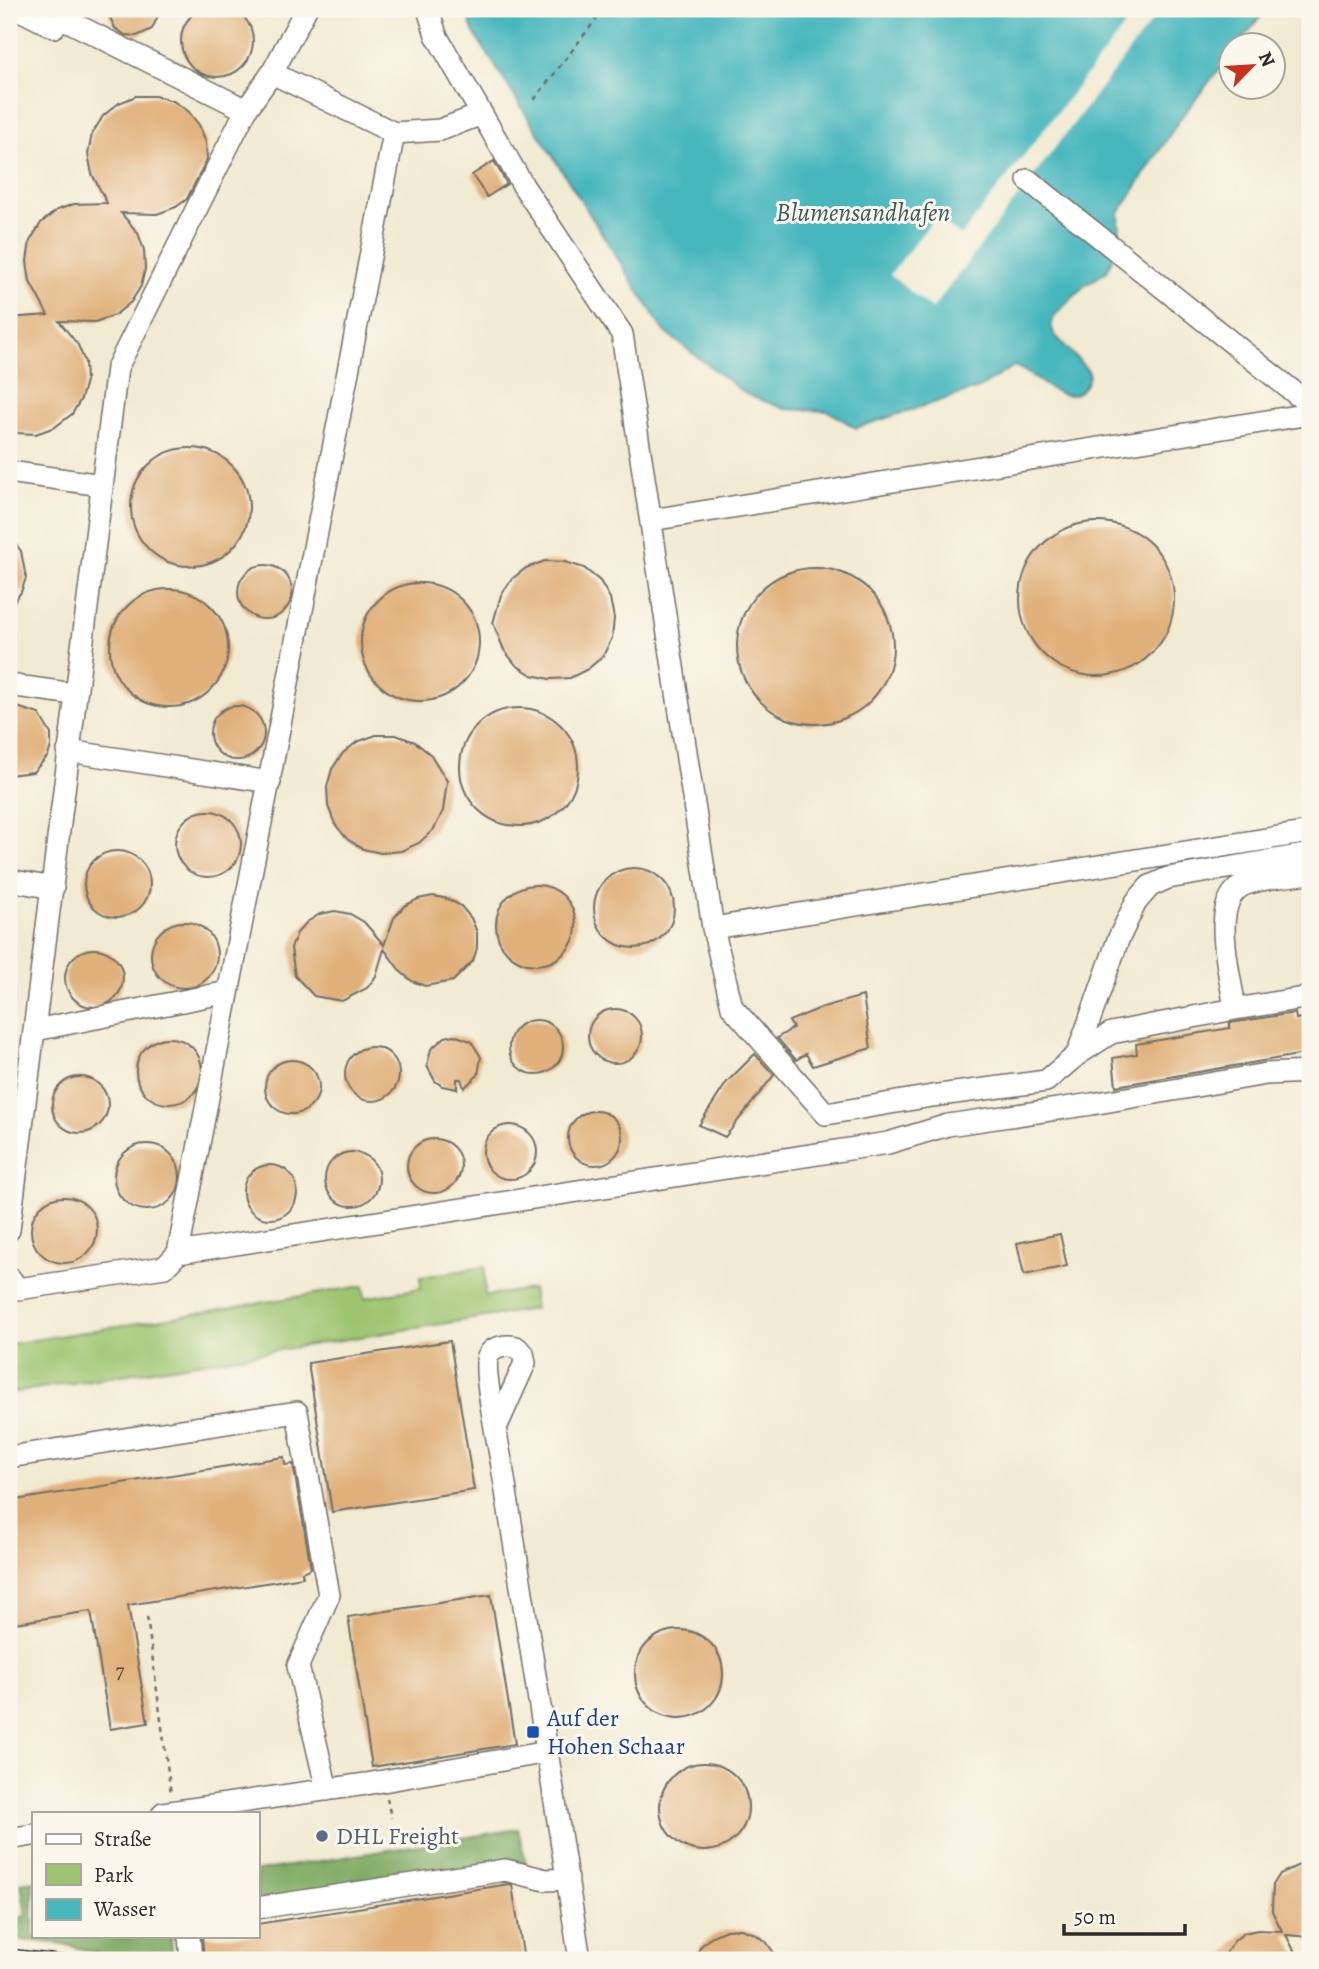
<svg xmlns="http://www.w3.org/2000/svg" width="1319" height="1969" viewBox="0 0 1319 1969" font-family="Alegreya,serif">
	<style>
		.green { fill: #9dc570; stroke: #64784e; stroke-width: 2 }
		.forest { fill: #7eaa62; stroke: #546a46; stroke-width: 2 }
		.water { fill: #47b7be; stroke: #397174; stroke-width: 2 }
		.pier { fill: #f2ebd3 }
		.building { fill: #e0b17a }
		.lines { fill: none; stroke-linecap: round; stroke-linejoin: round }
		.minor-casing { stroke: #716e66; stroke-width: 24 }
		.path { stroke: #716e66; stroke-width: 2.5; stroke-dasharray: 5 5; stroke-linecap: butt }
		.minor { stroke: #fff; stroke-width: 21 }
		.rail-casing { stroke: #2b2b2b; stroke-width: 8 }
		.rail { stroke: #fbf7ec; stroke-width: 5; stroke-dasharray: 16; stroke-linecap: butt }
		.transit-dot { fill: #1a4fb4; stroke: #fbf7ec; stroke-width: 2.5 }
		.service-dot { fill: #5c6f8a; stroke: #fbf7ec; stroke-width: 2.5 }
		.labels { text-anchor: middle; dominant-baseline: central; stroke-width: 6; stroke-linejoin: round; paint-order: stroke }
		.number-label { font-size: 21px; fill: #584c3f }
		.transit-label { font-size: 24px; fill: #164399; stroke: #fbf7ec; text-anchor: start }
		.service-label { font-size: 24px; fill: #4e5e75; stroke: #fbf7ec; text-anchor: start }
		.water-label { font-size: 26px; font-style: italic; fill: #355c5e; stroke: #fbf7ec }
	</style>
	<rect width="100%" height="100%" fill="#fbf7ec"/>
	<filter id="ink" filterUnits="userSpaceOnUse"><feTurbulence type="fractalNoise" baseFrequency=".0143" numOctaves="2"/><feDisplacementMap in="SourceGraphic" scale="14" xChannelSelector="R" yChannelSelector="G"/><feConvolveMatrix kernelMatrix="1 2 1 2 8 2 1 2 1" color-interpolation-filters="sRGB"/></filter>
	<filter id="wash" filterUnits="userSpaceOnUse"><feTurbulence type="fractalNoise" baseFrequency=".00686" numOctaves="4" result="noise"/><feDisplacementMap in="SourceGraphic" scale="28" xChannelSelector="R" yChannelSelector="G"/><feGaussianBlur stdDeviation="1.57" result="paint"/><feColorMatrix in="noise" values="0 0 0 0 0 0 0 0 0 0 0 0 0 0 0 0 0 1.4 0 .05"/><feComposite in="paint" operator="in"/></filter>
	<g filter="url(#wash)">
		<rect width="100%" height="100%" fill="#f2ebd3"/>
		<!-- green -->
		<path class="green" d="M485 1267V1296L532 1289 535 1309 9 1393V1344L363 1286 365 1298 421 1288 420 1277Z"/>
		<!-- forest -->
		<path class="forest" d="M518 1829 526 1864 501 1863 257 1900V1871Z
			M33 1881V1936H171L172 1953 179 1960H121L64 1944 9 1939V1919L26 1916 21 1883Z"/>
		<!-- water -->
		<path class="water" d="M466 9H1267L1238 45 1232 46 1231 54 1180 119 1119 213 1120 238 1107 271 1083 287 1055 315 1051 325 1054 334 1089 372C1089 378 1088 382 1084 387 1064 412 1034 371 1014 366L979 388 856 428 828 411 785 409 746 394 664 331 473 31Z"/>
		<!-- pier -->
		<path class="pier" d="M1138 9H1161L932 309 890 275 935 217 961 236Z"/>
		<g id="blocks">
			<!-- building -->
			<path class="building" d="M181 41a36 36 0 1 1 72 0a36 36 0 1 1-72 0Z
				M106 9H161L152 29 137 36 125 35 115 28Z
				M136 96H155L173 101 188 111 199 125 206 142 207 159 187 199 176 207 157 214 121 213 138 233 144 250 145 269 141 286 131 302 115 315 95 322 59 321 78 345 85 362 86 381 81 399 72 414 55 427 36 434 15 433 9 431V318L48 315 30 282 27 261 30 241 41 223 57 210 74 204 107 203 92 174 88 154 92 134 103 116 119 103Z
				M494 161 507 184 487 197 472 175Z
				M131 507a59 59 0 1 1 118 0a59 59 0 1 1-118 0Z
				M1020 599a77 77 0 1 1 154 0a77 77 0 1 1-154 0Z
				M9 536 21 551 26 578 21 592 9 609Z
				M545 561 565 562 584 568 600 581 610 598 614 618 612 638 603 656 588 669 570 678 550 679 532 675 516 665 504 650 493 623 501 595 512 579 526 568Z
				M238 592a27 27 0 1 1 54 0a27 27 0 1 1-54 0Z
				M737 646a78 78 0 1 1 156 0a78 78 0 1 1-156 0Z
				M361 642a59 59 0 1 1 118 0a59 59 0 1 1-118 0Z
				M110 648a59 59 0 1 1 118 0a59 59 0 1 1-118 0Z
				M210 733a27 27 0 1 1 54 0a27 27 0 1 1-54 0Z
				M17 707 39 714 51 734V746L48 756 33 772 9 775V708Z
				M460 767a59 59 0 1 1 118 0a59 59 0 1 1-118 0Z
				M376 735H396L415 742 431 755 447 781 443 811 434 829 419 843 401 851 381 853 363 849 347 839 335 824 328 806 327 787 332 769 343 753 357 742Z
				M175 844a33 33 0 1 1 66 0a33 33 0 1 1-66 0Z
				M84 884a33 33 0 1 1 66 0a33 33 0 1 1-66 0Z
				M594 908a40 40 0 1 1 80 0a40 40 0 1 1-80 0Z
				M496 925a40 40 0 1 1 80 0a40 40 0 1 1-80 0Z
				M433 896 448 899 461 906 471 918 477 932V948L473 961 453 981 425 986 412 981 401 972 384 949 376 976 367 988 342 1001 314 996 295 976 291 948 297 933 307 922 320 914 335 911 350 914 364 922 384 945 394 918 404 906 418 899Z
				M151 955a33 33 0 1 1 66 0a33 33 0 1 1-66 0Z
				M65 978a29 29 0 1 1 58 0a29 29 0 1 1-58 0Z
				M863 996 871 1048 813 1066 806 1054 796 1060 777 1038 793 1028 789 1021 823 1007Z
				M588 1036a27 27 0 1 1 54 0a27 27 0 1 1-54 0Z
				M1295 1013 1296 1019 1310 1016V1053L1116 1086 1113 1058 1137 1054 1136 1044 1230 1028V1023Z
				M509 1047a27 27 0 1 1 54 0a27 27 0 1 1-54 0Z
				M454 1035 471 1041 481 1057 478 1075 464 1088 461 1079H457V1089L442 1086 435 1081 427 1066 431 1049 445 1037Z
				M136 1071a33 33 0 1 1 66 0a33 33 0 1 1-66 0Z
				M345 1074a27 27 0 1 1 54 0a27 27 0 1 1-54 0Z
				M755 1054 774 1075 725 1137 699 1125 727 1082Z
				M265 1087a27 27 0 1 1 54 0a27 27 0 1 1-54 0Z
				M52 1105a28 28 0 1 1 56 0a28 28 0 1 1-56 0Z
				M568 1138a27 27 0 1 1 54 0a27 27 0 1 1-54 0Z
				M483 1152a27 27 0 1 1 54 0a27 27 0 1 1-54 0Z
				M407 1166a27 27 0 1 1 54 0a27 27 0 1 1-54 0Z
				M114 1177a33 33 0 1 1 66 0a33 33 0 1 1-66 0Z
				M325 1179a27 27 0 1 1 54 0a27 27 0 1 1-54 0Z
				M243 1192a27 27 0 1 1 54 0a27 27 0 1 1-54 0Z
				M31 1230a33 33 0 1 1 66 0a33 33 0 1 1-66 0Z
				M1060 1234 1067 1266 1024 1275 1017 1243Z
				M450 1341 474 1490 332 1512 308 1363Z
				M284 1457 285 1465 293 1464 311 1568 302 1572 303 1577 128 1605 148 1723 110 1729 91 1611 9 1624V1501Z
				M491 1595 515 1744 372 1767 348 1617Z
				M635 1674a44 44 0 1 1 88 0a44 44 0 1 1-88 0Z
				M660 1807a44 44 0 1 1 88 0a44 44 0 1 1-88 0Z
				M1303 1863H1310V1937L1286 1935 1299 1960H1221L1234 1941 1244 1933 1257 1930 1282 1931 1272 1911 1273 1885 1280 1874Z
				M509 1884 512 1885 524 1960H204L202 1936H257V1924Z
				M741 1929 755 1934 767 1943 779 1960H694L701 1946 712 1936 726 1930Z"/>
		</g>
	</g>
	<g filter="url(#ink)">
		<use href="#blocks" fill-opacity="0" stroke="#716e66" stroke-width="2"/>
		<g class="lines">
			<defs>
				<path id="minor" d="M18 9 54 27
					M428 9 436 35 524 187 622 334 713 928
					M62 18 246 110
					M272 73 394 133 440 130 482 114
					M1028 180 1310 405
					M9 472 102 485
					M651 520 1310 414
					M9 685 74 694
					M68 751 270 782
					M1310 832 713 928 732 1007 826 1114 932 1096 1046 1081 1077 1055 1118 940 1136 902 1150 886 1168 878 1310 854
					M1310 873C1290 876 1266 877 1246 884 1207 898 1231 976 1235 1009L1310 997
					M9 880 53 888
					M35 1030 228 992
					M1077 1055 1111 1033 1235 1009
					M9 1230 117 368 246 110 272 73 306 9
					M178 1253 394 133
					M9 1277 18 1289 165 1267 178 1253 888 1143 948 1125 1092 1104 1266 1074 1310 1072
					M496 1428 525 1363 523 1353 516 1347C507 1345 493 1346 488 1356 482 1369 499 1447 502 1466 529 1631 555 1796 580 1960
					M9 1457 297 1412 329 1595 298 1666 327 1790
					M163 1813 366 1784 548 1752
					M9 1839 33 1835
					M257 1908 505 1870 546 1880 568 1879
					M189 1936 191 1960"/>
			</defs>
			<!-- minor casing -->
			<use href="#minor" class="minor-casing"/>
			<!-- path -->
			<path class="path" d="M534 100 604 9
				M147 1617 171 1794
				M387 1798 391 1818"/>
			<!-- minor -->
			<use href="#minor" class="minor"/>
			<defs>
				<path id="rail" d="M9 1952 74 1960"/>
			</defs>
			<!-- rail casing -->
			<use href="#rail" class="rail-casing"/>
			<!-- rail -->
			<use href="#rail" class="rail"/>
		</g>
	</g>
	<!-- markers -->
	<rect class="transit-dot" x="526" y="1725" width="14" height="14" rx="3.5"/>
	<circle class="service-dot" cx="322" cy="1836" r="7"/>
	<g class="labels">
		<!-- number labels -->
		<g class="number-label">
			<text x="120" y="1671">7</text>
		</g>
		<!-- transit labels -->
		<g class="transit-label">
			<text x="547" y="1718">Auf der<tspan x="547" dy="28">Hohen Schaar</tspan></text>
		</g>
		<!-- service labels -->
		<g class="service-label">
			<text x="336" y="1836">DHL Freight</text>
		</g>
		<!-- water labels -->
		<g class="water-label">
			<text x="863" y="212">Blumensandhafen</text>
		</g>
	</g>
	<!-- margin -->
	<rect width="1319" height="1969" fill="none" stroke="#fbf7ec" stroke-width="35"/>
	<!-- legend -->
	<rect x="32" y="1812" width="228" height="126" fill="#fbf7ec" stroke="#a8a59f" stroke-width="2"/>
	<rect x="46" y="1834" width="35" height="10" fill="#ffffff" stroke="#a8a59f" stroke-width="2"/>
	<text x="94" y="1846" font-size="21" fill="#2b2b2b">Straße</text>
	<rect x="46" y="1864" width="35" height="21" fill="#9dc570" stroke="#a8a59f" stroke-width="2"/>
	<text x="94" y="1882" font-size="21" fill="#2b2b2b">Park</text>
	<rect x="46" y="1899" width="35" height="21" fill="#47b7be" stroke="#a8a59f" stroke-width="2"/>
	<text x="94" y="1916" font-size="21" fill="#2b2b2b">Wasser</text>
	<!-- north arrow -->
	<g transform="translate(1252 66) rotate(65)"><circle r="33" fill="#fbf7ec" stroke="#a8a59f" stroke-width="2"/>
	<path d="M0-5L12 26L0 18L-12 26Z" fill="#c8321e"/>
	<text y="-10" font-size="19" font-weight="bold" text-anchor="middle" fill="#2b2b2b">N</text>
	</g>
	<!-- scale -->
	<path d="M1064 1924v10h121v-10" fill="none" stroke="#2b2b2b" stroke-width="3.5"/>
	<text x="1074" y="1924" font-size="21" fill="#2b2b2b" stroke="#fbf7ec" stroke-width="5" paint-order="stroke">50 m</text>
</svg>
